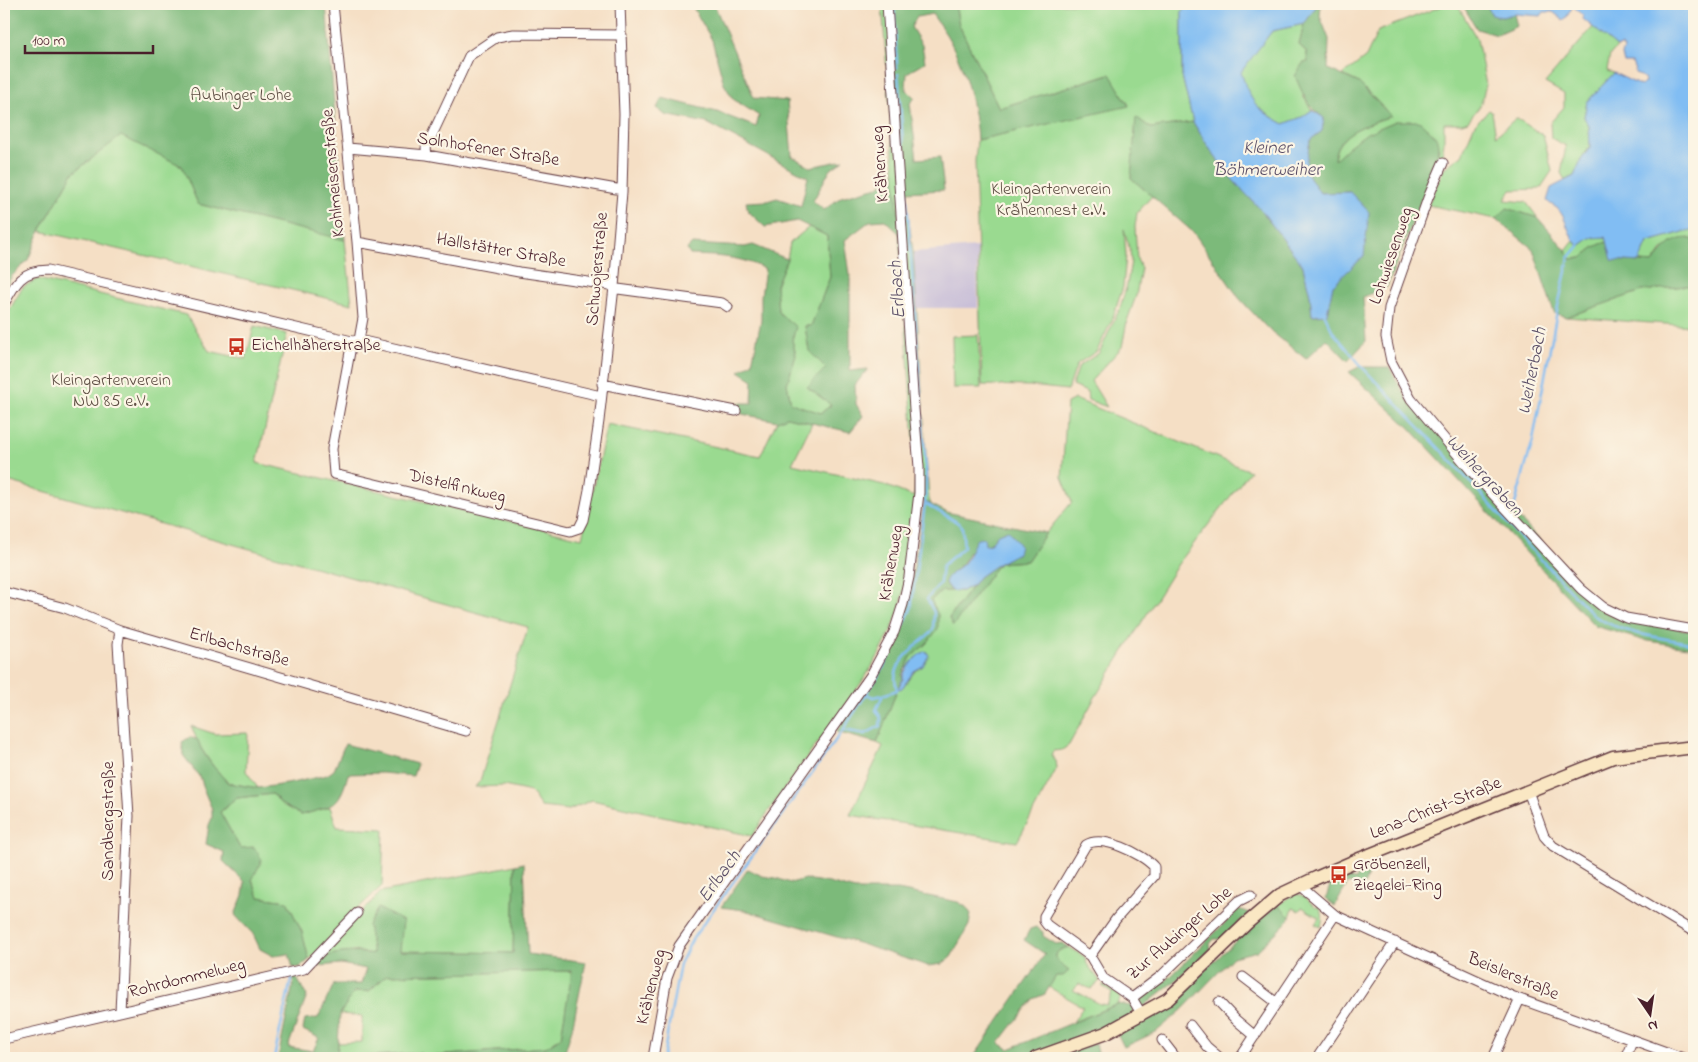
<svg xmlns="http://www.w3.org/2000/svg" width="1698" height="1062" viewBox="0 0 1698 1062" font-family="'Indie Flower',sans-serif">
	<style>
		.industrial { fill: #c9bfd8 }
		.green { fill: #9ada90; stroke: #727c5e }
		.forest { fill: #7bba7a; stroke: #626c52 }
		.water { fill: #81bdf3; stroke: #666e8f }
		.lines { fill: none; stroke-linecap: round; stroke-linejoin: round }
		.stream { stroke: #81bdf3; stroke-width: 2.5 }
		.street-casing { stroke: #643c42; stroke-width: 11 }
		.secondary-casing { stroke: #643c42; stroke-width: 15 }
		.street { stroke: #fff; stroke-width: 9 }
		.secondary { stroke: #fae7c3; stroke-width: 12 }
		.labels { text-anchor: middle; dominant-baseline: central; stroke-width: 4.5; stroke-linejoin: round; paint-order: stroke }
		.park-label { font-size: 18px; fill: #5e4e44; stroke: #fcf5e5 }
		.street-label { font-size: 18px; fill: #4a1f2b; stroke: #fcf5e5 }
		.poi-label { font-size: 18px; fill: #4a1f2b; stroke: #fcf5e5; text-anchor: start }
		.water-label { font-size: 19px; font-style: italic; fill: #5a4e67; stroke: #fcf5e5 }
	</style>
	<rect width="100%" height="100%" fill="#fcf5e5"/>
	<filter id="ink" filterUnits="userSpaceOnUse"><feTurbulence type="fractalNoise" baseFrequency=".02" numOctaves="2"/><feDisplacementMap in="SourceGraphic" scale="10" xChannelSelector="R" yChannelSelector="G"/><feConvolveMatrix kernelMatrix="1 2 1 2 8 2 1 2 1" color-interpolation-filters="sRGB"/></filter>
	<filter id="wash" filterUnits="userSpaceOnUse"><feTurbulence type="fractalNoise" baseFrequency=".0096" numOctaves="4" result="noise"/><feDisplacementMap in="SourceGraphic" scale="20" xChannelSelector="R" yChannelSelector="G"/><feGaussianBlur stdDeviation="1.12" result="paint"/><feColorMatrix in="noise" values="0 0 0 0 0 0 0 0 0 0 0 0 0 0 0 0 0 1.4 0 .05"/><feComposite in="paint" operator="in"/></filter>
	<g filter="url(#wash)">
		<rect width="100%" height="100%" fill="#f5dfc5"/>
		<!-- industrial -->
		<path class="industrial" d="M977 247 978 308H917L913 252Z"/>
		<!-- green -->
		<path class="green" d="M882 4H890L900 150 913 252 929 499 931 504 915 498C911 532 910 569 901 603 887 654 852 695 822 737 798 769 774 802 752 836L592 800 569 810 541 807 531 792 504 786 475 787 480 781 528 627 4 480V319L23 287 38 279 186 315 209 351 246 359 254 326 287 334 257 463 582 538 607 424 760 456 777 421 787 417 812 423 792 464 884 485 914 497 916 468Z
			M955 4H1188L1182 11V76L1193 122 1151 128 1137 118 1131 178 1152 196 1137 213 1135 227 1137 259 1141 268 1136 296 1127 321 1122 347 1091 381 1107 407 1088 400 1087 392 1072 386 1079 366 1099 353 1120 308 1127 285 1131 261 1130 250 1124 229 1126 255 1123 287 1112 320 1097 351 1077 364 1068 390 1030 386 982 385 975 161 977 140 1129 105 1109 74 999 108 959 25Z
			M1447 4H1457L1477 39 1486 85 1480 106 1468 121 1462 123H1444V142L1441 161 1435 165 1439 148 1396 121C1370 132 1354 141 1334 161 1335 132 1368 124 1391 116L1359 83 1343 75 1366 57 1378 31Z
			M1304 24 1299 45 1306 51 1309 63 1303 96 1312 110 1302 117 1284 124C1254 107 1251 103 1240 72L1272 31Z
			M1593 27 1617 47 1610 55 1607 71 1614 73 1587 102 1584 117 1589 126 1590 146 1581 160 1574 176 1565 180 1561 173 1566 146 1551 138 1550 123 1564 107V94L1545 83Z
			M1489 110 1492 112 1496 136 1516 118 1543 135 1552 171 1540 189 1511 190 1505 200 1526 202 1538 218 1507 208 1496 219 1428 205 1444 168 1462 155 1475 124Z
			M121 135 182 166 198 204 345 240 352 304 40 231 73 173Z
			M809 227 827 236 830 277 811 326H805L809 351 826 368 831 405 821 413 791 404 787 384 796 355 792 340 795 327 778 312 776 285 787 259 790 243Z
			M1694 229V240L1688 238 1662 250 1653 263 1639 262 1648 242Z
			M1606 237 1608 242C1597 244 1590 250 1582 258L1571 259 1566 250 1573 241 1579 246 1590 238Z
			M1694 285V326L1566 317 1642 291Z
			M978 335 981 388H953L952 336Z
			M1075 399 1250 471 1178 564 1094 699 1069 745 1062 750 1053 751 1051 755 1056 761 1057 768 1017 842 850 815 883 746 877 743 897 690 902 688 915 671 923 666 916 658 912 665 906 668 911 657 927 643 938 615 931 600 942 591H962L973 585 949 618 953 625 999 563 1027 561 1046 533 1072 502 1062 477 1067 403Z
			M191 726 215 734 248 733 246 771 258 788 228 783 213 766 200 747Z
			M273 794 281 804 301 815 330 807 337 827 384 829 382 886 352 914 309 960 302 932 287 901 259 897 240 848 220 812 237 798Z
			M515 865 513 953 400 951 369 925 373 954 354 951 316 959 381 892Z
			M1295 893 1305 897 1316 908 1318 906C1324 912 1323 919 1321 927L1315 924 1319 918 1302 907 1299 911 1293 908 1290 917 1278 905Z
			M1069 947 1085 957 1087 964 1100 981 1091 989 1079 984 1073 990 1100 1004 1107 1005 1112 993 1103 987V984L1119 995 1120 999 1118 1004 1073 1022 1083 1007 1049 987 1056 975 1069 971C1056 962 1048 952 1069 947Z
			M573 971 561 1037 546 1047 423 1057 420 1053 337 1058 338 1043 362 1042V1016L340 1014 354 992 369 991 387 975Z"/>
		<!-- forest -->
		<path class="forest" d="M4 4H326L345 240 198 204 182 166 121 136 73 173 40 231 28 260 12 276 4 289Z
			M691 4H714L754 98 787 101 792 156 810 167 844 160 830 170 813 201 824 210 841 197 878 187 895 172 900 234 885 220 870 221 845 240 850 275V371L868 369 855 385 856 404 863 416 850 432 787 417 777 421 742 414 735 403H752L753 380 739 371 752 363 761 321V296L765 269C740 256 717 256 690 255L687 249 692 244 745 247 753 245 787 259 776 285 778 312 796 327 792 340 796 355 787 384 791 403 821 413 831 405 807 387 826 368 809 351 805 326H811L830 277 827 236 797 221 765 227 748 211 746 202 767 201 777 198 801 206 808 177 707 123 665 115 657 108 662 98 717 112 756 127 759 116 733 99 724 84 712 40Z
			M890 4H955L959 25 999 108 1110 74 1129 106 977 140C975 107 966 72 951 43 946 33 938 23 932 14L917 17 911 27 922 45 925 62 907 73 906 89 915 98 910 103 917 159 940 157 944 190 905 192 900 150Z
			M1318 4H1321L1320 16 1329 39 1328 69 1359 83 1391 116C1369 124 1335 132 1334 160L1349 146 1367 133 1396 121H1419C1439 138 1441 139 1435 165L1387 287 1363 297 1366 341 1348 361 1327 339 1306 359 1267 328 1239 298 1194 233 1131 178 1136 117 1151 128 1193 122 1213 154 1233 180 1261 210 1303 266 1310 295 1312 315 1327 314 1333 285 1364 255 1350 192 1320 193 1305 170 1310 140 1322 131 1324 118C1307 106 1303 94 1295 76L1303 63 1308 62 1306 51 1299 45 1304 24Z
			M1464 4H1486L1492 15 1502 17 1514 14 1517 26 1497 35 1477 29 1465 9Z
			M1507 208 1538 218 1566 250 1571 259 1582 258C1590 250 1597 244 1608 242L1613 260 1653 263C1663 250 1676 233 1694 240V285L1642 291 1566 317 1554 313 1533 249 1496 219Z
			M1359 367H1389L1407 399 1609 614 1694 632V648L1642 640 1595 626 1409 427 1349 372Z
			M924 501 946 512 1046 533 1027 561 999 563 953 626 949 618 979 577 999 563 1018 553 998 534 990 544 968 553C964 569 948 570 945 584L951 591H942L931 600 938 615V629L927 643 911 657 902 675 903 679 897 690 877 743 836 732 882 665 907 610Z
			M190 737 198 740C203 757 217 770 228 783L258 788 287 784 327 775 334 770 345 744 417 764 413 776 382 773 348 774C340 807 331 807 301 815L281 804 273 794 237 798 220 812 240 848 254 847 262 860 252 880 259 897 287 901 302 932 309 960 300 967 293 968 289 954 273 956 260 949 253 934 235 915 243 895 245 882 223 861 224 852 206 844 209 825 212 818V809L205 793 201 779 183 755 182 742Z
			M1373 861 1364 886 1348 883 1335 906 1326 899C1330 885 1330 880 1343 873L1348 876 1350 879H1356L1364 865Z
			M524 863 528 954 586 962 572 1029 563 1058H350L420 1053 423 1057 546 1047 561 1037 572 971 387 975 369 991 354 992 340 1014 337 1058H278L295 975 307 996 288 1047 313 1051 319 1038 303 1030 305 1019 318 1018 334 984H361L366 969 341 964 309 967C322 951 354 951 373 954L368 925 378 908 403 921 400 951 513 953 515 865Z
			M748 869 762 876 776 878 790 883 806 879 829 883 855 890H898L958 902 966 907 971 914 969 925 951 957 942 964 928 966 861 944 744 910 721 907Z
			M1278 905 1290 917 1286 923 1257 951 1233 957 1182 1010 1156 1032 1124 1047 1118 1035 1139 1023 1170 1003 1258 920Z
			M1239 909 1249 913 1222 939H1214L1210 944 1211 949 1188 971 1143 1007 1138 1001 1169 978Z
			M1036 927 1043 932V936L1056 944 1062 943 1069 947C1047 952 1057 962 1069 971L1063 976H1056L1045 994 1033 999 999 1043 1009 1049 1118 1004 1132 1006 1134 1010 1133 1015 1110 1026 1026 1058H973L1045 954 1024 940 1030 929Z
			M1095 1043 1100 1057 1055 1058Z"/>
		<!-- water -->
		<path class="water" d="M1188 4H1318L1304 24 1272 31 1241 72C1251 103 1255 108 1284 124L1302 117 1312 110 1324 118 1322 131 1310 140 1305 170 1320 193 1350 192 1369 212 1364 256 1333 285 1327 314 1312 315 1310 295 1303 266 1261 210 1233 180 1213 154 1193 122 1182 76V11Z
			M1486 4H1694V229L1648 242 1639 262 1612 260 1606 237 1590 238 1579 246C1567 236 1568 219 1557 208 1554 206 1550 204 1547 201L1551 188 1574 176 1581 160 1590 147 1589 126 1584 117 1587 102 1614 73 1641 86 1645 82 1644 78 1636 73 1632 63H1624L1622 55 1624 49 1622 46 1617 47 1583 19V16L1573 6 1566 18 1563 20 1553 12H1544L1541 16 1514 14 1502 17 1492 15Z
			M1008 530 1020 546 1018 553 999 563 979 577 973 585 962 591H951L945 583C947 573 959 570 965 562 969 557 972 546 977 539L984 538 985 545 990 544 998 534Z
			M926 651 929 655 923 666 914 671 902 688 897 690 903 679C902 671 918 653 926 651Z"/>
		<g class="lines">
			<!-- stream -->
			<path class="stream" d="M894 4 897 68
				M1323 311 1333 332 1364 369 1454 464 1517 534 1593 615C1623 635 1660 637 1694 644
				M1515 504 1533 440 1558 306 1569 258 1579 246
				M866 694 873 697 883 695
				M843 730 883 668 911 609 925 503
				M274 1058 292 975
				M663 1058 680 964 693 938 843 730 865 734 880 726 881 718 876 710 883 695 897 690C896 685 894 678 896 673 900 656 921 643 933 630L934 612 927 599 940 583 942 566 964 547 962 526C951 517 937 512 925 503L926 470 898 74"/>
		</g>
	</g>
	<g filter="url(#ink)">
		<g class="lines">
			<defs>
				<path id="street" d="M333 4 357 242 363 318 359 340
					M348 148 427 155 622 190
					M427 155 426 148 469 56 497 37 513 34 622 35
					M1443 163 1428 198 1389 308 1386 337 1391 361 1411 399 1473 473 1581 589 1603 607 1626 618 1694 630
					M357 242 519 272 609 285 618 289 722 303 728 307
					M4 304C15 283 22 270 48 270L352 341 359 340 601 396
					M352 341 332 449 334 474 570 531 579 528 583 520 589 490 599 421 614 287 622 192 624 114 620 4
					M602 384 736 411
					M4 592 65 608 120 630 466 731
					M1528 791 1544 836 1553 846 1694 932
					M1301 886 1335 915 1514 997 1683 1058
					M1090 956 1047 925 1044 921V916L1086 845C1102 834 1143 854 1154 867V876L1116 919 1090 956 1103 978 1132 998 1142 1015
					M1243 977 1277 1003
					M1132 998 1161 976 1239 901 1251 895
					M1219 1002 1236 1020 1255 1036
					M120 1012 129 816 118 644 120 630
					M1190 1025 1207 1047 1220 1058
					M4 1039 304 969 357 913
					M1162 1040 1176 1058
					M653 1058 667 978 679 946 871 675 894 632 903 604 909 577 919 493V467L914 409 887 4
					M1240 1058 1335 915
					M1317 1058 1395 942
					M1493 1058 1520 999
					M1625 1058 1632 1041"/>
				<path id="secondary" d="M1036 1058 1106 1033 1168 999 1247 923 1280 895 1316 878 1362 858 1613 757 1694 747"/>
			</defs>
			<!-- street casing -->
			<use href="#street" class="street-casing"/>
			<!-- secondary casing -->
			<use href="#secondary" class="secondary-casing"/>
			<!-- street -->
			<use href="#street" class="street"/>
			<!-- secondary -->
			<use href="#secondary" class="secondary"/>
		</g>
	</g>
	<!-- icons -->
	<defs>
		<symbol id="bus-bare" viewBox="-9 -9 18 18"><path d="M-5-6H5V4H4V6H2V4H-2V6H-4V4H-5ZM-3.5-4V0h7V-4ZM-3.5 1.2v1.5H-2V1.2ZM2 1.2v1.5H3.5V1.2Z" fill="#c8321e" stroke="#fcf5e5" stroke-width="2.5" paint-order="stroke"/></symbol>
	</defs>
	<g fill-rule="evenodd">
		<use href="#bus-bare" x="224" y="334" width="25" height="25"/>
		<use href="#bus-bare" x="1326" y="862" width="25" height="25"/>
	</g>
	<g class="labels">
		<!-- park labels -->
		<g class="park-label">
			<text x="241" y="96">Aubinger Lohe</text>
			<text x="1051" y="190">Kleingartenverein<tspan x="1051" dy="21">Krähennest e.V.</tspan></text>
			<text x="111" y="381">Kleingartenverein<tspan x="111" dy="21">NW 85 e.V.</tspan></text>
		</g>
		<!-- street labels -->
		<g class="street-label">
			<text transform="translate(488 150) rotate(9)">Solnhofener Straße</text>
			<text transform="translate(881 164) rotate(-94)">Krähenweg</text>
			<text transform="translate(334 173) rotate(-95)">Kohlmeisenstraße</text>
			<text transform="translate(501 251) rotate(10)">Hallstätter Straße</text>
			<text transform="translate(1392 256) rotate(-71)">Lohwiesenweg</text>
			<text transform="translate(598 269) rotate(-85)">Schwojerstraße</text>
			<text transform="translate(457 487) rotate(13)">Distelfinkweg</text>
			<text transform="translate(892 563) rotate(-80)">Krähenweg</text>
			<text transform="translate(239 648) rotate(16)">Erlbachstraße</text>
			<text transform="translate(1436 809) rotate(-22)">Lena-Christ-Straße</text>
			<text transform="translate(109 821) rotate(-90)">Sandbergstraße</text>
			<text transform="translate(1180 934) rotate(-41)">Zur Aubinger Lohe</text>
			<text transform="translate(1513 977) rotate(23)">Beislerstraße</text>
			<text transform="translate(187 979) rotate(-14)">Rohrdommelweg</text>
			<text transform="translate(652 987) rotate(-76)">Krähenweg</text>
		</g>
		<!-- poi labels -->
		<g class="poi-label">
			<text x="251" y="346">Eichelhäherstraße</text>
			<text x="1353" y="865">Gröbenzell,<tspan x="1353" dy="21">Ziegelei-Ring</tspan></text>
		</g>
		<!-- water labels -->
		<g class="water-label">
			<text x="1267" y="148">Kleiner<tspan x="1267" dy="22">Böhmerweiher</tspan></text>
			<text transform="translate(898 290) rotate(-94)">Erlbach</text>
			<text transform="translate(1533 371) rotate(-79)">Weiherbach</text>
			<text transform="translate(1484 476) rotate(47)">Weihergraben</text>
			<text transform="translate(720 877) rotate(-54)">Erlbach</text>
		</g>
	</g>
	<!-- margin -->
	<rect width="1698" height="1062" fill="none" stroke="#fcf5e5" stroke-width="20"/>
	<!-- north arrow -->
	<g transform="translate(1650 1014) rotate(167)" stroke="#fcf5e5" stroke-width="4" paint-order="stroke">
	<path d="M0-4L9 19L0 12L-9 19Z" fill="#4a1f2b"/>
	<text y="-8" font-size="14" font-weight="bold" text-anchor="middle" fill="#4a1f2b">N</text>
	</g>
	<!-- scale -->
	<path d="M25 45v8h128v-8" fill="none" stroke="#4a1f2b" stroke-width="2.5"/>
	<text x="32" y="45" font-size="15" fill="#4a1f2b" stroke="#fcf5e5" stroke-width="4" paint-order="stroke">100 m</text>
</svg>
